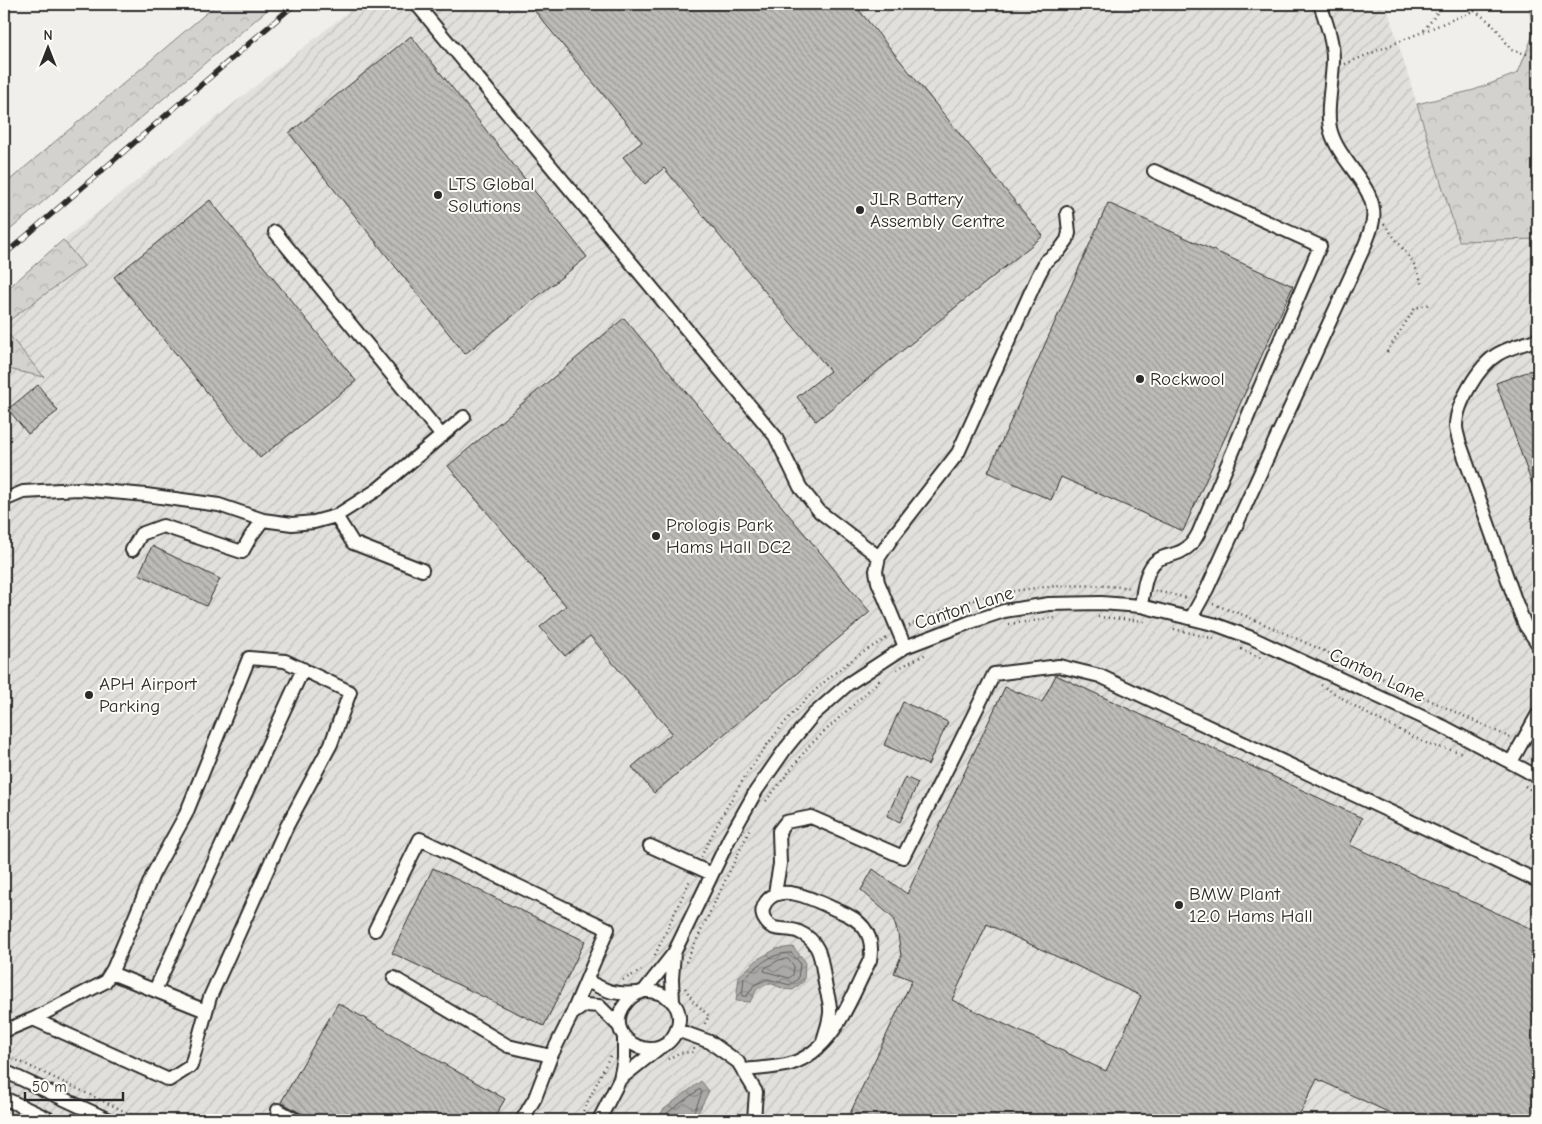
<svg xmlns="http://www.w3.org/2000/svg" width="1542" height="1124" viewBox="0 0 1542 1124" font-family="'Comic Neue',sans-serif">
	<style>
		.industrial { fill: url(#industrial-furrows) }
		.forest { fill: url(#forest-crowns); stroke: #7f7e7d }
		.water { fill: url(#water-waves); stroke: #777775 }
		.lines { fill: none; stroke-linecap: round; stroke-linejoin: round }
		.shore { stroke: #5e5d5d; stroke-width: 1 }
		.building { fill: url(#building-back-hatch); stroke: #2b2b2b; fill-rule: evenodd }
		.minor-casing { stroke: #2b2b2b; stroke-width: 16 }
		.path { stroke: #2b2b2b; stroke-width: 2.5; stroke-dasharray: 1 4; stroke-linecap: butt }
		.minor { stroke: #fdfcf7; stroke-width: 12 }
		.rail-casing { stroke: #2b2b2b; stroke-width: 5.5 }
		.rail { stroke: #fdfcf7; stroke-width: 4; stroke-dasharray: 11; stroke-linecap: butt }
		.poi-dot { fill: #2b2b2b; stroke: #fdfcf7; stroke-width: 2 }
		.labels { text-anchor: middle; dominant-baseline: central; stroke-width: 4; stroke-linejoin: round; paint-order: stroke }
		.poi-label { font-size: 19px; fill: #2b2b2b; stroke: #fdfcf7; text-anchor: start }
		.street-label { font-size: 19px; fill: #2b2b2b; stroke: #fdfcf7 }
	</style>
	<defs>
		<pattern id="industrial-furrows" width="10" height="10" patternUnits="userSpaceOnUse" patternTransform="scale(1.25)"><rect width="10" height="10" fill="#e1e0dc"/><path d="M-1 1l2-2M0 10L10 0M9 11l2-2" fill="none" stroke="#c1c0bd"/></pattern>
		<pattern id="forest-crowns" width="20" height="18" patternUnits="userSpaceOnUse" patternTransform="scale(1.25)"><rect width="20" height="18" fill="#d3d2cf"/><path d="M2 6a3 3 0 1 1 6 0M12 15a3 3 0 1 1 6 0" fill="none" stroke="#b5b4b2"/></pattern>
		<pattern id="water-waves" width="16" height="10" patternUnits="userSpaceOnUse" patternTransform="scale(1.25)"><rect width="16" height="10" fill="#aaa9a7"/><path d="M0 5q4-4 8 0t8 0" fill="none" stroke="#8b8a88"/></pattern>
		<pattern id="building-back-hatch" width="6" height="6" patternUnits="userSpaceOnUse" patternTransform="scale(1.25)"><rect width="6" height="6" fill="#bdbcb8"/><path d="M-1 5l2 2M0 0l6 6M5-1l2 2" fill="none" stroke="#9a9996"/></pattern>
	</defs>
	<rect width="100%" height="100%" fill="#f0efeb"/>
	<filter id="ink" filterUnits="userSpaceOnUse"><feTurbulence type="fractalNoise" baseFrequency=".02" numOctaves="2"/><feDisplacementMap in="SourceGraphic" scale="10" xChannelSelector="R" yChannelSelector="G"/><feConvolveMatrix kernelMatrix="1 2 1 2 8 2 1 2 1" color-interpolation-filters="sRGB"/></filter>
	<g filter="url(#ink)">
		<!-- industrial -->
		<path class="industrial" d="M358 4H1386L1459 241 1538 239V1120H4V292L63 240Z"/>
		<!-- forest -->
		<path class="forest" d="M217 4H274L4 235V185Z
			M1529 4H1538V239L1459 241 1417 104 1474 90 1518 73 1533 35Z
			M63 240 84 266 4 324V292Z
			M4 329 44 377 4 368Z"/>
		<!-- water -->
		<path class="water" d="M793 947 805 961 804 981 793 990 784 989 770 983 757 989 750 1002 736 1001 739 976 758 959 776 949Z
			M701 1081 709 1091 698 1113 697 1120H657L663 1110Z"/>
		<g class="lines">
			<!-- shore -->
			<path class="shore" d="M791 953 800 963 798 979 790 985 768 979 754 985 747 996H742L744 978C759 965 770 953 791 953Z
				M788 959 794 966 793 975 789 978 764 971 765 968 779 960Z
				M662 1120 667 1113 700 1089 702 1093 694 1112 693 1120"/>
		</g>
		<!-- building -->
		<path class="building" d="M529 4H854L1043 236 816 421 797 397 830 371 664 168 645 184 623 157 642 142Z
			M411 36 587 257 465 354 289 133Z
			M210 200 356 381 260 458 114 277Z
			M1108 203 1293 286 1183 531 1061 477 1051 500 988 472Z
			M624 318 870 612 654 793 632 767 672 733 590 636 565 656 540 627 566 606 448 466Z
			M1538 368V498H1537L1496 383Z
			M38 385 58 411 28 434 8 409Z
			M152 546 220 579 206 606 139 574Z
			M1056 675 1362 818 1350 845 1538 932V1120H1405L1317 1079 1297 1120H847L912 980 894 973 901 956 898 934 893 918 861 890 873 869 907 894 1005 687 1042 702ZM987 924 1141 996 1106 1071 952 1000Z
			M903 702 948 722 928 765 884 745Z
			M905 777 918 783 900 822 887 816Z
			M433 868 585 941 544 1026 392 953Z
			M338 1003 505 1099 493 1120H313L281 1102Z"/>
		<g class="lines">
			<defs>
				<path id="minor" d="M418 6 775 436 800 487 820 512 879 557
					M275 232 442 436
					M1538 339C1525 344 1510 347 1498 354 1479 365 1456 404 1456 426 1456 431 1458 436 1459 441L1515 600 1525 625 1538 644
					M4 500 23 492 79 489 146 495 219 505 263 520 292 524 314 522 336 516 377 490 464 417
					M336 516 353 543 422 570
					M132 550 141 534 163 526 242 552 251 536 263 520
					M1141 606C1143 593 1144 578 1151 567 1158 555 1171 557 1182 551 1190 547 1194 542 1198 534L1320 246 1154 171
					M1191 618 1207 589 1365 245C1368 237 1372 228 1373 220 1378 188 1340 163 1331 132 1325 112 1333 81 1333 59 1333 40 1326 22 1320 4
					M905 647 878 582 876 571 879 557 894 535 958 453 1038 276 1046 261 1059 251 1067 240 1069 233 1067 213
					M1511 762 1538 714
					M650 846 712 874
					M775 893 780 864 779 831 786 822 811 817 903 857 994 674 1059 666 1100 676 1538 881
					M375 930 420 839 608 929 572 1014
					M111 973 206 1011
					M394 978 508 1046 551 1056
					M587 981C607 991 613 995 637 993
					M155 990 303 669
					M644 991 674 953 729 839 756 791 786 748 813 715 848 684 905 647 968 623 1004 611 1049 604 1101 603 1141 606 1217 625 1252 638 1446 728 1538 777
					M644 991C663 990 684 1004 678 1026 665 1071 602 1042 623 1007 629 998 634 994 644 991Z
					M673 1002 672 979 674 953
					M677 1030 710 1042 738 1062 756 1092 754 1120
					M4 1031 33 1019 105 982 113 969 153 874 186 814 249 658 285 661 350 692 331 744 287 826 210 997 191 1066 169 1080 33 1019
					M744 1070C759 1068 775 1068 790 1064 835 1050 851 997 870 960 875 934 862 920 839 911 820 903 781 880 766 902 762 908 761 914 765 920 773 934 787 926 799 932 822 942 821 961 825 983 826 991 830 1000 830 1009 831 1019 825 1032 823 1042
					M4 1071 109 1120
					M620 1079 659 1048
					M4 1098 51 1120
					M278 1110 296 1120
					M522 1120 535 1098 551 1056 572 1014 585 1005 599 1006 618 1025
					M599 1120 620 1079 624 1059V1036"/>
			</defs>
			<!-- minor casing -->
			<use href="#minor" class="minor-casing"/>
			<!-- path -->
			<path class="path" d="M1474 11C1493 22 1499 31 1511 50L1538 57
				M1424 30 1435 16 1442 4
				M1345 64 1478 9 1483 4
				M1384 224 1413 262 1423 285
				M1387 352 1415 308 1430 304
				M1155 591 1188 598
				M1213 604 1246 616 1322 650 1511 738
				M1098 617 1145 621
				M1009 624 1055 618
				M909 626C973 590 1059 580 1132 588
				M1174 629 1215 639
				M1241 649 1261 658
				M897 669 928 653
				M1321 685 1371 716 1430 745 1464 753
				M1532 748 1538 753
				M1525 786 1538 795
				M766 801 809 746 882 678
				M701 857C744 768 799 685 889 637
				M655 955 691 878
				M686 962 750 829
				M623 980 644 969
				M685 988 693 1001 709 1016 703 1027
				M4 1054 143 1120
				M668 1059 679 1053 693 1052 694 1048
				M579 1120 611 1054"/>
			<!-- minor -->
			<use href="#minor" class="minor"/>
			<defs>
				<path id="rail" d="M4 255 295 4"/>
			</defs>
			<!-- rail casing -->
			<use href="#rail" class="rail-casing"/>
			<!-- rail -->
			<use href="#rail" class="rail"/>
		</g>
	</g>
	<!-- markers -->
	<g class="poi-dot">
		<circle cx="438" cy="195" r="5"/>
		<circle cx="860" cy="210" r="5"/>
		<circle cx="1140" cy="379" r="5"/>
		<circle cx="656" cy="536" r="5"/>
		<circle cx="89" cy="695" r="5"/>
		<circle cx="1179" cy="905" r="5"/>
	</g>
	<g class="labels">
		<!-- poi labels -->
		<g class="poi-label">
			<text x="448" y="184">LTS Global<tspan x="448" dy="22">Solutions</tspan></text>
			<text x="870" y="199">JLR Battery<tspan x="870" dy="22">Assembly Centre</tspan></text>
			<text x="1150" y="379">Rockwool</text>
			<text x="666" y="525">Prologis Park<tspan x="666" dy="22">Hams Hall DC2</tspan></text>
			<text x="99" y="684">APH Airport<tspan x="99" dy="22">Parking</tspan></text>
			<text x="1189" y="894">BMW Plant<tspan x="1189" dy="22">12.0 Hams Hall</tspan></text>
		</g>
		<!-- street labels -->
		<g class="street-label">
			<text transform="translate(964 608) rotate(-18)">Canton Lane</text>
			<text transform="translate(1377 675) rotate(25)">Canton Lane</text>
		</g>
	</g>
	<!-- margin -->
	<rect width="1542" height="1124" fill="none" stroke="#fdfcf7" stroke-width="20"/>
	<rect x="10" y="10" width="1522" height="1104" fill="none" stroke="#2b2b2b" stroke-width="2" filter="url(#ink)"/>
	<!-- north arrow -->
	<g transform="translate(48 48)" stroke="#fdfcf7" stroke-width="4" paint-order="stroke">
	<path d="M0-4L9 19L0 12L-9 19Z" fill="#2b2b2b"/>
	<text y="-8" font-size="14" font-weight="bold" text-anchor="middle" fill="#2b2b2b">N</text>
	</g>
	<!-- scale -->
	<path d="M25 1092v8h98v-8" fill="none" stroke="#2b2b2b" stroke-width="2.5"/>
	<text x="32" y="1092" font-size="15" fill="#2b2b2b" stroke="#fdfcf7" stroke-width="4" paint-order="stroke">50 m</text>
</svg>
